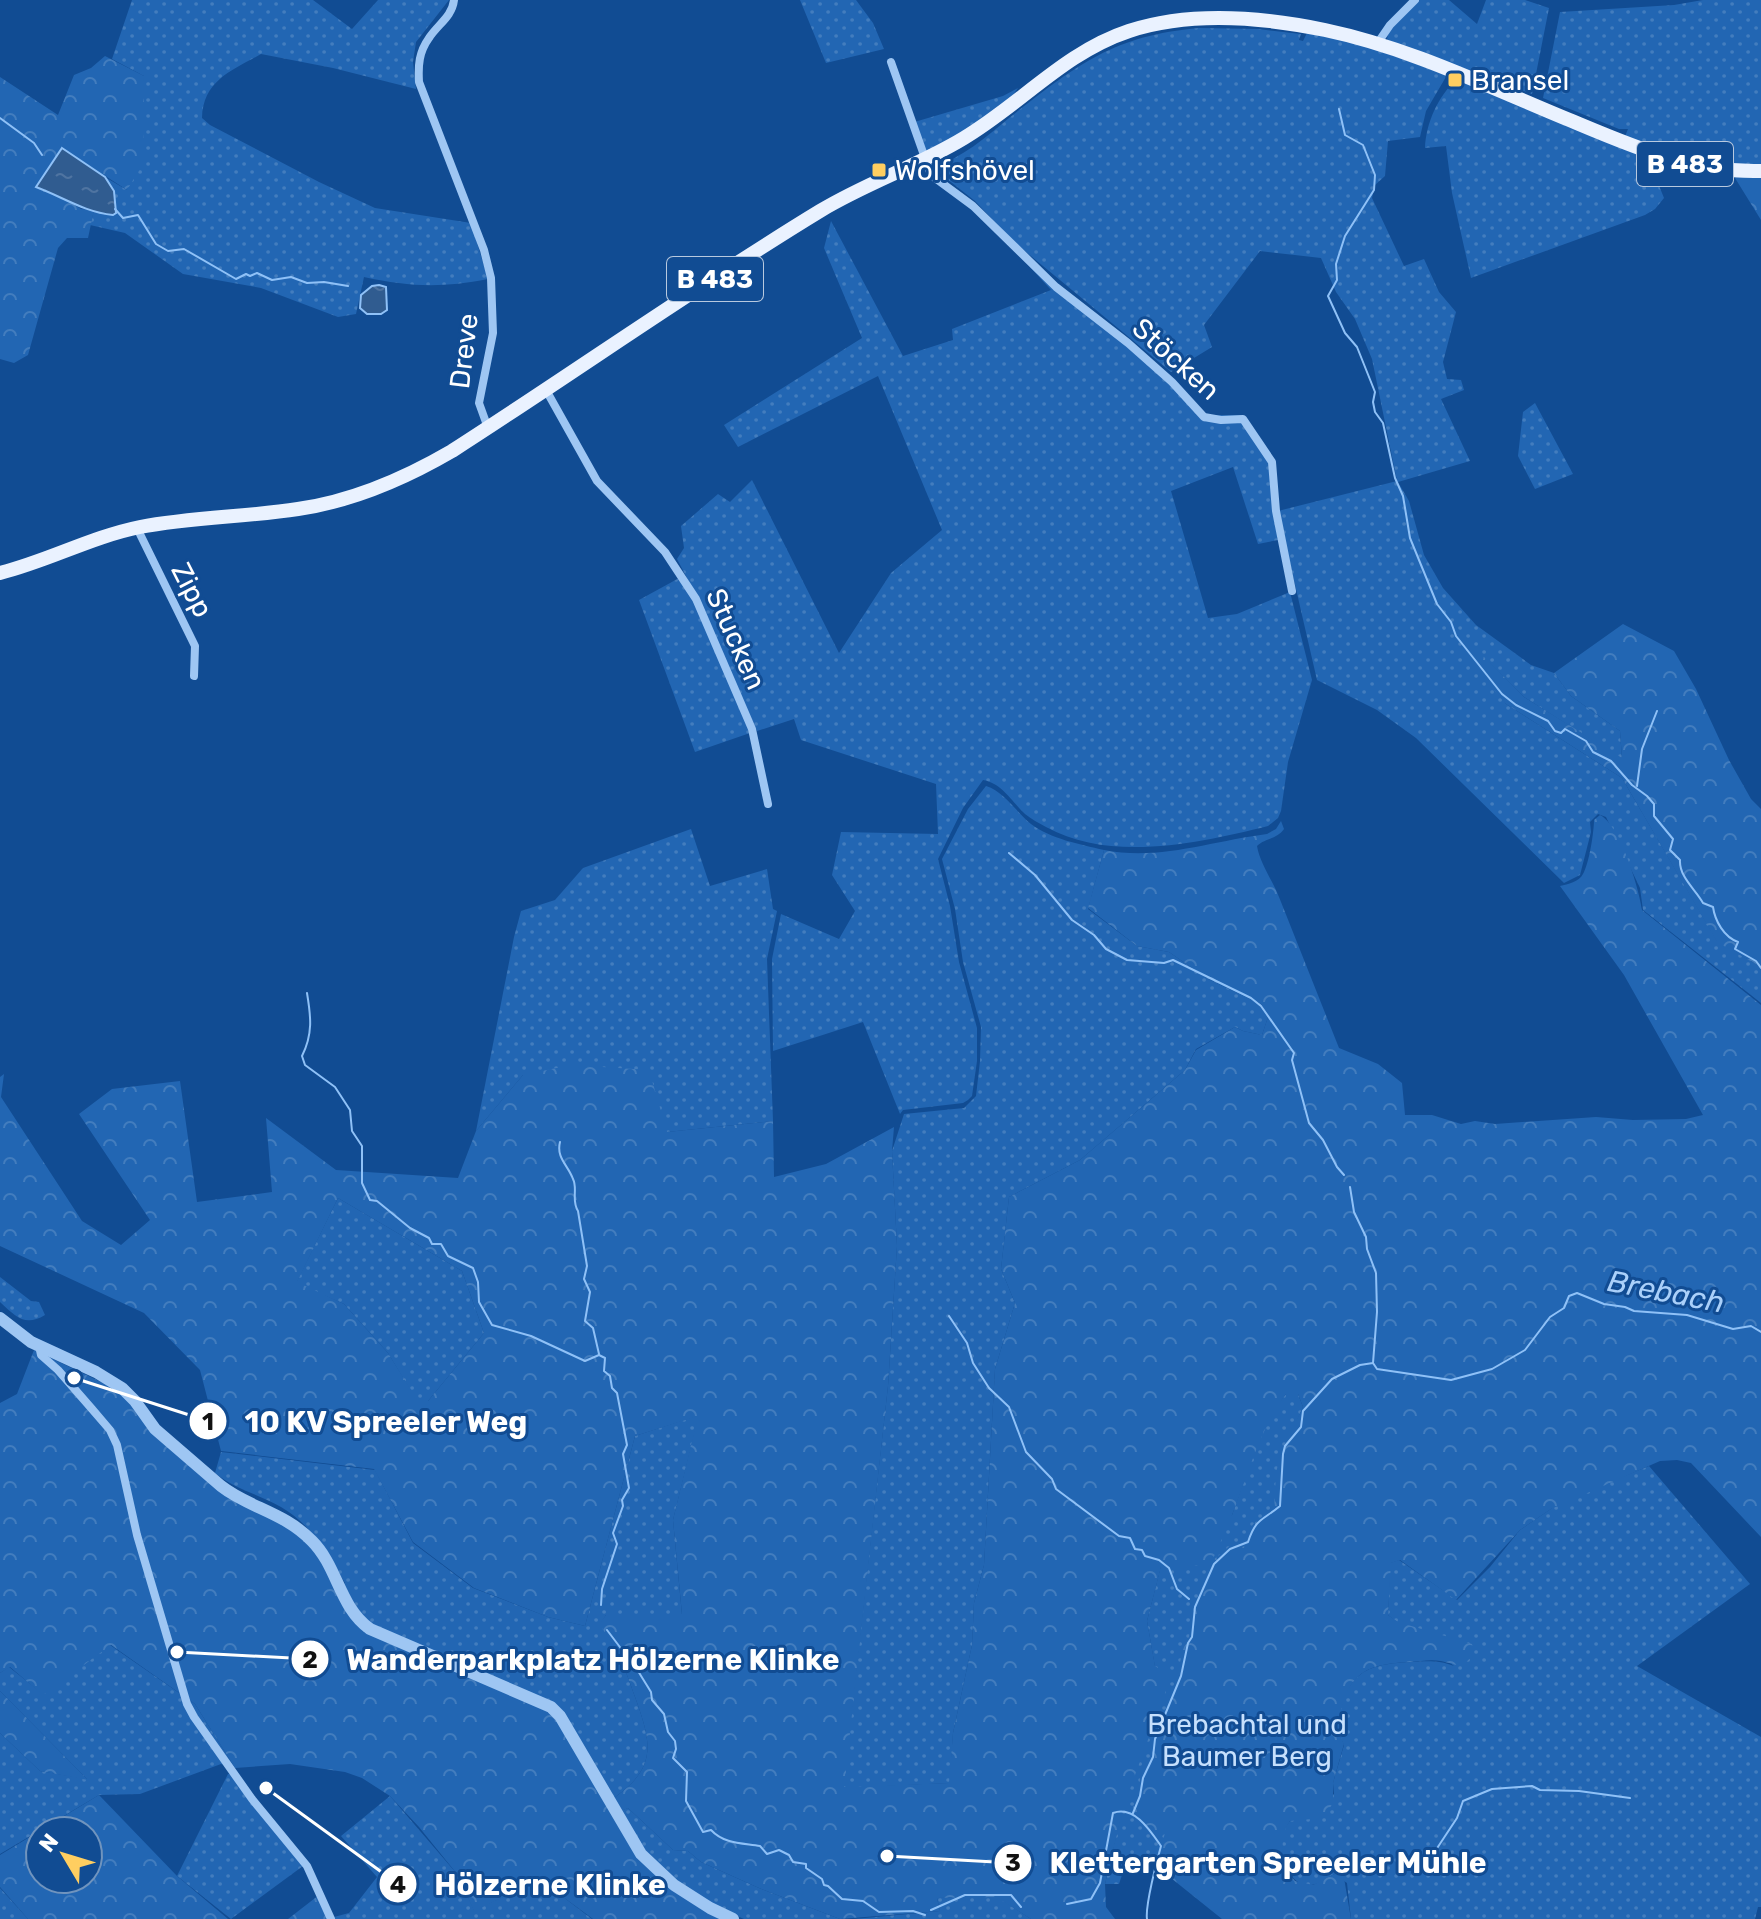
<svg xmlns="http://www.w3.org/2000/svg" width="1761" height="1919" viewBox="0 0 1761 1919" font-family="Rubik,sans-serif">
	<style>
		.grass { fill: url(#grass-dots) }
		.forest { fill: url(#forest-crowns); fill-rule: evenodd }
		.water { fill: url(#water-ripples); stroke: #8fc1f7; stroke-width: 2 }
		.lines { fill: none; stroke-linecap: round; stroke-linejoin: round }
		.stream { stroke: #8fc1f7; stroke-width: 2 }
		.minor { stroke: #9ec6f3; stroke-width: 8 }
		.tertiary { stroke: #9ec6f3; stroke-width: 12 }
		.primary { stroke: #eaf2ff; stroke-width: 14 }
		.poi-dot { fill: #ffce60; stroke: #114c93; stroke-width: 3 }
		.labels { text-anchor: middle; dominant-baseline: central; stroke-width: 6; stroke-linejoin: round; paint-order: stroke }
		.shield { fill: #114c93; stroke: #b8c9df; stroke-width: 2 }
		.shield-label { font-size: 26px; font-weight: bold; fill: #fff }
		.poi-label { font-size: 28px; fill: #fff; stroke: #114c93; text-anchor: start }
		.street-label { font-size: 28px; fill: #fff; stroke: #114c93 }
		.park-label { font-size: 28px; fill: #c6e0fd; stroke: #114c93 }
		.water-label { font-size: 30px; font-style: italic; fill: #aad0fa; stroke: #114c93 }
		.leader { fill: none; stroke: #fff; stroke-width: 3 }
		.callout-dot { fill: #fff; stroke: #114c93; stroke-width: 3 }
		.mark-label { font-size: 24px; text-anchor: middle; font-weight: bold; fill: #111 }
		.callout-label { font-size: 30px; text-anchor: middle; font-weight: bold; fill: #fff; stroke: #114c93; stroke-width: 6; stroke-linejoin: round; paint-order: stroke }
	</style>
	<defs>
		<pattern id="grass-dots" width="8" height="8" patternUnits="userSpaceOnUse" patternTransform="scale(2)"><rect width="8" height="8" fill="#2266b3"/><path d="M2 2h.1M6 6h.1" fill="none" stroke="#437dbe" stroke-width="1.8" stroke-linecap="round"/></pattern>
		<pattern id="forest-crowns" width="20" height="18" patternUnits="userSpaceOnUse" patternTransform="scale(2)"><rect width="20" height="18" fill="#2266b3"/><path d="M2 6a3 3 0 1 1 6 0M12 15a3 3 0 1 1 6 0" fill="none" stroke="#437dbe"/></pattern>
		<pattern id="water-ripples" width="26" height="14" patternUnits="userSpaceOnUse" patternTransform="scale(2)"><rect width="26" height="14" fill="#305c90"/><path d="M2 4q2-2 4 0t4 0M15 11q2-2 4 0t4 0" fill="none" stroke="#4f74a1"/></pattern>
	</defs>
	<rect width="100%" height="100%" fill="#114c93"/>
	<!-- grass -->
	<path class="grass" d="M132 0H313L352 29 378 0H449L416 42 413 62 416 89 333 68 261 54C233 70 203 80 202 118L210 125 319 182 375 208 471 223 488 279C442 288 410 287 364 277L356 314 338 317 261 288 183 274 125 233 90 225 94 210 108 215C117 195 115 196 105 177L127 190 144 76 112 59Z
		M800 0H856L873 23 884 49 826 63Z
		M1420 0H1449L1477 24 1486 0H1525L1549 8 1532 94 1387 42 1388 30Z
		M1703 0H1761V168L1723 167 1624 139 1628 129H1619L1543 98 1560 12 1674 5Z
		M1199 28 1258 29 1301 34 1299 40 1303 41 1307 33 1338 36 1447 75 1426 111 1420 137 1388 141 1385 176 1375 185 1372 198 1404 266 1424 259 1439 292 1456 312 1443 362 1447 379 1461 380 1464 390 1441 399 1470 461 1398 482 1409 501 1424 555 1443 588 1476 625 1531 665 1554 673 1571 696 1620 731 1622 759 1524 697 1467 641 1506 704 1622 778 1717 941 1761 967V1003L1643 910 1640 888 1606 817 1598 814 1590 822 1591 832 1580 875 1564 883 1416 738 1377 710 1317 680 1278 511 1397 481 1372 359 1355 319 1336 292 1321 258 1260 251 1204 325 1212 347 1171 372 1014 242 975 201 933 168C963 157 985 138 1009 118 1076 66 1111 36 1199 28Z
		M1457 79 1647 156 1664 198 1655 209 1645 215 1471 278 1452 193 1446 146 1425 148C1426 123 1438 96 1457 79Z
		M1018 88 1005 106 929 152 923 148 911 123 1003 96Z
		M831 221 903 356 953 340 952 329 1051 290 999 233 1206 415H1241L1269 454 1278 540 1258 544 1233 467 1171 491 1208 618 1237 614 1290 592 1312 680 1288 762 1281 811 1278 818 1268 826C1200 843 1111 863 1046 827 1039 823 1031 819 1025 814 1012 802 1002 783 983 780L963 808 938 859 950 906 959 962 977 1028V1061L972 1096 968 1100 963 1103 903 1110 900 1114 863 1022 773 1051 772 959 781 914 839 939 855 911 832 875 841 832 938 834 936 784 801 740 794 719 757 731 697 597 677 559 684 548 681 526 718 494 730 502 752 480 839 653 891 573 942 530 878 376 738 447 724 425 862 338 824 248Z
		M1535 403 1573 474 1535 489 1518 456 1523 412Z
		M681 577 694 599 750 733 695 752 639 600Z
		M986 786C1005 792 1016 812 1031 824 1051 839 1079 844 1104 850L1088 909 1137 946 1169 952 1208 979 1261 1004 1268 1017 1262 1035 1243 1031 1235 1027 1196 1049 1185 1070 1080 1160 1009 1197 1001 1269 1015 1303 995 1369 984 1565 974 1603 972 1645 953 1733 950 1783 843 1788 888 1386 897 1246 892 1151 904 1114 964 1108 976 1096 980 1061 981 1027 963 962 955 909 942 859 968 809Z
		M691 829 710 886 767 869 773 909 777 911 767 959 773 1121 667 1132 523 1075 476 1131 514 937 521 911 555 900 583 868Z
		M338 1198 462 1271 484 1333 428 1401H417L388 1353 344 1304 296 1283Z
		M0 1277 31 1301 39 1302 45 1315C25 1327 16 1317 0 1302Z
		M1286 1394H1298L1303 1407 1295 1425 1273 1522 1157 1861 1129 1854 1119 1884H1105L1155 1667 1147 1621 1161 1566 1232 1515 1256 1447 1274 1409Z
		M699 1415 673 1520 682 1615H606L600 1624C618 1650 625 1668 635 1697 652 1744 658 1768 611 1800L386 1640 337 1591 345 1583C328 1554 311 1524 281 1507 259 1494 234 1489 215 1473L221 1452 375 1470 413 1543 473 1588 548 1617 585 1626 635 1436Z
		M1649 1466 1750 1584 1637 1666 1761 1737V1907H1758L1755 1919H1351L1347 1883 1334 1874C1327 1878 1319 1884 1311 1885 1284 1887 1275 1843 1287 1825 1296 1811 1321 1802 1334 1794L1333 1783 1344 1745 1337 1730C1345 1678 1358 1664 1411 1662 1427 1661 1439 1660 1454 1666L1388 1615 1390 1563 1399 1560 1457 1600 1490 1567 1520 1530 1561 1502Z
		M110 1645 195 1704 235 1768 221 1764 140 1794 99 1795 0 1854V1733L40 1771 87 1779 0 1691V1673L9 1667 43 1694Z
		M228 1774H231L303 1866 231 1919 177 1876Z
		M390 1796 457 1874 474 1910 541 1880 592 1919H334V1917L349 1913 377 1877 341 1836Z
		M628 1808 673 1850 688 1851 701 1862 759 1888 840 1919H744L712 1905 660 1871 617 1812Z
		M0 1888 28 1919H0Z
		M996 1896 1031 1919H854L940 1911 937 1898Z"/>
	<!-- forest -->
	<path class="forest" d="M105 56 144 76 143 164 127 190 62 148 36 186 61 196 81 209 94 210 88 238H67L58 248 28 355 14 363 0 359V77L58 115 74 75 91 68Z
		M1761 175V220L1735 178 1737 176Z
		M1623 624 1674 651 1696 689 1729 760 1751 799 1761 809V967L1717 942 1622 778 1506 704 1460 650 1467 640 1524 697 1622 758 1620 731 1571 696 1554 673Z
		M1600 815C1620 825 1639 888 1642 910L1761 1005V1537L1691 1463 1677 1460 1660 1461 1551 1509 1520 1530 1456 1600 1400 1560 1391 1563 1388 1615 1398 1622 1472 1644 1474 1654C1460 1670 1459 1665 1441 1661 1432 1659 1420 1661 1410 1662 1356 1664 1347 1679 1337 1730L1344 1744 1333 1783V1803L1323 1818 1290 1821C1278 1838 1281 1866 1295 1881L1313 1885 1334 1874 1344 1878 1351 1919H1222L1156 1866 1165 1833 1160 1838 1131 1813 1140 1788V1778L1152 1754 1154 1733 1176 1688 1182 1651 1189 1637 1194 1605 1204 1585 1207 1565 1161 1567 1147 1621 1155 1666 1171 1677 1124 1805 1105 1884 1106 1907 1115 1919H1031L996 1897 937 1898 940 1911 840 1919 759 1888 701 1862 688 1851 673 1850 628 1808 617 1813 649 1863 733 1919H593L540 1880 474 1911 457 1874 419 1827 390 1796 362 1778 345 1772 290 1764 235 1768 195 1704 111 1645 43 1695 10 1667 0 1673V1403L17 1394 34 1350 120 1391 152 1431 293 1529 319 1554 353 1620 554 1713 611 1800C658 1768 652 1744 635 1697 625 1668 618 1650 599 1624L606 1615 682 1614 673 1520 698 1416 635 1436 585 1626 548 1617 474 1588 413 1542 374 1469 221 1451 200 1370 144 1313 0 1246V1077L4 1074 1 1097 82 1221 121 1245 150 1220 79 1114 112 1089 180 1081 197 1202 272 1192 266 1118 336 1170 458 1178 476 1131 523 1075 571 1065 649 1070 667 1132 773 1121 774 1177 826 1164 894 1127 892 1151 897 1246 888 1386 844 1787 949 1783 953 1733 972 1645 974 1603 984 1565 995 1369 1015 1303 1001 1269 1009 1197 1080 1160 1185 1070 1196 1050 1235 1027 1243 1031 1262 1035 1268 1017 1261 1004 1208 979 1169 952 1137 946 1088 908 1104 850C1159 861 1212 841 1267 834L1276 829 1281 821 1284 829C1276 840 1265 838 1257 846 1260 864 1273 881 1279 897 1299 947 1319 998 1339 1048L1378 1064 1402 1083 1405 1115H1432L1461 1124 1475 1121 1495 1124 1596 1117 1633 1120 1686 1119 1703 1115 1624 975 1560 886C1568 884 1579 882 1583 874 1589 864 1594 832 1594 820ZM338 1198 462 1271 484 1333 428 1401H418L388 1353 344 1304 297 1282ZM1286 1394H1298L1303 1407 1281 1452 1276 1473 1274 1511C1252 1523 1250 1523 1244 1548H1240L1232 1544 1212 1561C1219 1546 1226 1530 1232 1515 1249 1473 1259 1430 1286 1394Z
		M0 1691 88 1780 40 1771 0 1733Z
		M99 1795 177 1876 228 1919H28L0 1887V1855ZM40 1831H88V1879H40Z
		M319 1895 328 1919H288Z"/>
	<!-- water -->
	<path class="water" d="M62 148 105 177 114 191 116 213 113 215C84 212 63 197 36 187Z
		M379 285 386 287 387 310 381 314H367L360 308 361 295 372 286Z"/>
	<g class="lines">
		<!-- stream -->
		<path class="stream" d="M1339 109 1345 135 1363 145 1375 175 1374 190 1345 236 1336 264 1337 280 1328 296 1345 333 1357 347 1375 392 1373 402 1375 412 1383 423 1395 478 1403 496 1410 538 1437 604 1451 622 1456 636 1502 694 1516 705 1548 721 1555 731 1561 733 1565 729 1586 741 1593 752 1611 761 1632 785 1647 796 1654 804V816L1673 839 1670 850 1680 860C1679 877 1696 890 1703 903L1713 907C1715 921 1724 937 1738 942L1735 949 1756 961 1761 968
			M0 118 34 143 42 155
			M115 209 123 218 138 215 156 244 168 251 184 249 236 279 246 274 250 276 257 273 272 280 291 277 307 283 324 282 348 286
			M1637 786 1642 749 1657 711
			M1009 853 1035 875 1072 920 1094 935 1106 949 1127 960 1164 963 1173 960 1251 998 1261 1006 1294 1053 1292 1060 1309 1123 1323 1140 1337 1167 1344 1175
			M307 993C311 1017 313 1034 302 1056L305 1065 335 1087 350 1110 352 1131 362 1146V1183L370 1200 377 1201 410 1228 429 1238 432 1244H441L448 1256 473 1268 478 1282 479 1302 492 1325 531 1336 585 1361 599 1355 605 1358 604 1371 610 1376 612 1388 617 1393 627 1445 623 1454 629 1488 622 1500 623 1506 613 1533 617 1544 602 1589 601 1605
			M560 1142C556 1158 568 1165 573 1179 578 1189 571 1200 578 1211L587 1266 584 1279 590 1292 585 1321 593 1328 599 1354
			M1350 1187 1354 1212 1366 1237 1367 1249 1376 1273 1377 1312 1373 1363
			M949 1316 967 1343 973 1363 989 1388 1009 1407 1026 1452 1052 1479 1056 1489 1119 1536 1130 1538 1135 1549 1142 1550 1145 1556 1159 1560 1169 1568 1177 1589 1189 1599
			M607 1630 638 1671 651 1692 652 1700 664 1714 668 1732 675 1741 676 1749 673 1758 687 1772 686 1801 703 1832 711 1830C724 1844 742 1843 760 1846L767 1854 779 1850 789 1855 793 1862 806 1864V1868L822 1879 824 1885 828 1886 842 1899 863 1901 879 1912 913 1911 925 1915
			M1133 1813 1140 1796 1143 1778 1153 1757 1155 1739 1181 1676 1188 1643 1192 1637 1195 1607 1214 1564 1230 1549 1248 1542C1256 1518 1262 1521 1280 1506L1283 1454 1285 1446 1301 1427 1303 1411 1332 1379 1360 1365 1373 1363 1377 1369 1451 1380 1492 1369 1525 1350 1550 1317 1564 1308 1569 1296 1577 1293 1604 1304 1625 1307 1634 1311 1687 1315 1733 1329 1751 1326 1761 1332
			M1422 1871 1457 1818 1463 1801 1492 1789 1532 1786 1540 1790 1579 1791 1630 1798
			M1067 1904 1091 1899 1100 1883 1113 1813C1134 1805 1150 1830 1161 1846 1157 1860 1145 1906 1147 1919
			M931 1910 965 1895H1011L1021 1907"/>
		<!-- minor -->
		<path class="minor" d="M454 0C452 17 438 24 429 38 419 52 418 65 419 82L484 250 491 278 493 333 479 403 488 428
			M1377 44 1390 25 1415 0
			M891 62 931 175 973 206 1056 287 1128 343 1172 382 1204 417 1221 420 1243 419 1272 462 1276 511 1292 591
			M546 390 597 481 665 552 696 599 752 729 768 804
			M137 528 195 646 194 676
			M39 1346 41 1355 58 1370 92 1409 110 1430 117 1445 137 1535 187 1704 194 1717 252 1799 307 1866 331 1919"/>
		<!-- tertiary -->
		<path class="tertiary" d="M0 1318 31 1342 96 1372 122 1388 135 1401 155 1429 221 1486C249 1508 284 1512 312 1541 338 1567 339 1607 370 1629L551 1707 560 1716 641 1854 674 1885 710 1908 733 1919"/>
		<!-- primary -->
		<path class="primary" d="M0 573C48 561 91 537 140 527 192 517 246 517 298 509 354 501 404 479 452 451 575 372 695 287 820 211 866 183 918 166 964 138 1021 104 1065 52 1129 31 1190 11 1262 17 1325 30 1411 48 1491 88 1572 121 1634 147 1693 173 1761 171"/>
	</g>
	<!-- markers -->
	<g class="poi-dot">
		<rect x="1447" y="72" width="16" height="16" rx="4"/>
		<rect x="871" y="162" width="16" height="16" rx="4"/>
	</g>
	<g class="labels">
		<!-- shield labels -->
		<g class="shield">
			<rect x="1637" y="142" width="96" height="44" rx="6"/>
			<rect x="667" y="257" width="96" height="44" rx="6"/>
		</g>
		<g class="shield-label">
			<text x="1685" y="164">B 483</text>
			<text x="715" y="279">B 483</text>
		</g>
		<!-- poi labels -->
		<g class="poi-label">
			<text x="1471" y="80">Bransel</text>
			<text x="895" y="170">Wolfshövel</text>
		</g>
		<!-- street labels -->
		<g class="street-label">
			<text transform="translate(464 351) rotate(-83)">Dreve</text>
			<text transform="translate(1176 359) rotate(42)">Stöcken</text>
			<text transform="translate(192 590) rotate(63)">Zipp</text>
			<text transform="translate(736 639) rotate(66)">Stucken</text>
		</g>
		<!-- park labels -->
		<g class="park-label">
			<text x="1247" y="1724">Brebachtal und<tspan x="1247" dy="32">Baumer Berg</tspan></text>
		</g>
		<!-- water labels -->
		<g class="water-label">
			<text transform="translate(1666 1292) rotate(11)">Brebach</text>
		</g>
	</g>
	<!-- callouts -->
	<path class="leader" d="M74 1378L208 1421M177 1652L310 1659M887 1856L1013 1863M266 1788L398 1884"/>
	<g class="callout-dot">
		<circle cx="74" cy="1378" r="8"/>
		<circle cx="177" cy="1652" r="8"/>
		<circle cx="887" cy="1856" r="8"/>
		<circle cx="266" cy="1788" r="8"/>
		<circle cx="208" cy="1421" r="20"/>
		<circle cx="310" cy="1659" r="20"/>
		<circle cx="1013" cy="1863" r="20"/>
		<circle cx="398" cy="1884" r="20"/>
	</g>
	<g class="mark-label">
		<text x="208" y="1430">1</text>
		<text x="310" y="1668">2</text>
		<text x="1013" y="1871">3</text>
		<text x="398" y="1893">4</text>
	</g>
	<g class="callout-label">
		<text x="386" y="1432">10 KV Spreeler Weg</text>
		<text x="593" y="1670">Wanderparkplatz Hölzerne Klinke</text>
		<text x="1268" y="1873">Klettergarten Spreeler Mühle</text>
		<text x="550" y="1895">Hölzerne Klinke</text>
	</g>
	<!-- north arrow -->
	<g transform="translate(64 1855) rotate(308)"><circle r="38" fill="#114c93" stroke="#7094be" stroke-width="2"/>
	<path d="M0-6L14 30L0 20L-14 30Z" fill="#ffce60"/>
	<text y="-12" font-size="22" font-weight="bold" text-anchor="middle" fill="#ffffff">N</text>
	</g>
</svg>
